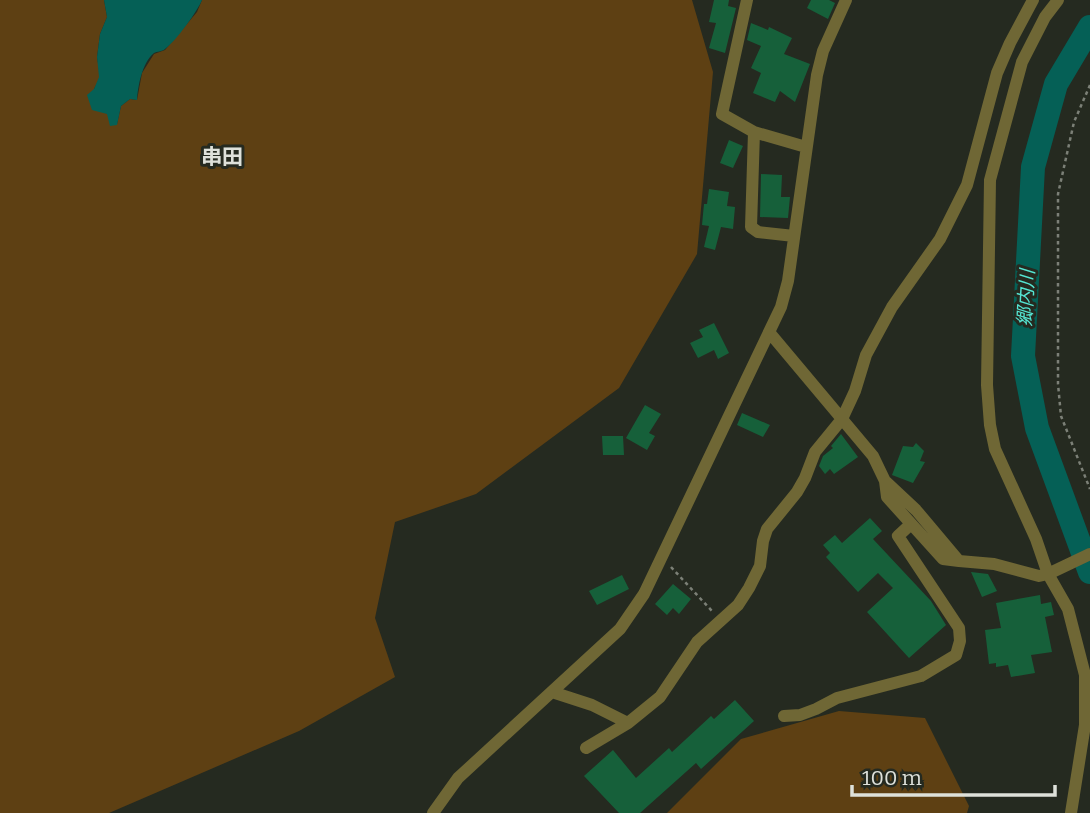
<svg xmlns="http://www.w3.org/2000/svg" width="1090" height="813" viewBox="0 0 1090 813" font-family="Bitter,'Noto Sans JP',serif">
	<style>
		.green { fill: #5e4013 }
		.water { fill: #056056 }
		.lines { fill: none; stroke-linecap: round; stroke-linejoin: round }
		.river { stroke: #056056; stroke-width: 24 }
		.building { fill: #16603a }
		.path { stroke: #7c8077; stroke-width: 2.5; stroke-dasharray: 3.5 3.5; stroke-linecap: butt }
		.minor { stroke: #6f6735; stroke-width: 12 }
		.labels { text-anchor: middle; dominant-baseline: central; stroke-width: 6; stroke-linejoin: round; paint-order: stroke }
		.water-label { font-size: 19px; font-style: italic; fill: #55e6d3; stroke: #252a20 }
		.quarter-label { font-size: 21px; font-weight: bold; fill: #dee1da; stroke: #252a20 }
	</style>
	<rect width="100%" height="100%" fill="#252a20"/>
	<!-- green -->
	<path class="green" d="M0 0H104L107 17 100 34 97 57 100 77 94 89 100 110 108 114 117 124 121 106 130 99 137 100 142 73 154 54 165 50 197 12 202 0H692L713 72 697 254 619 388 476 494 395 522 375 618 395 677 299 731 109 813H0Z
		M839 711 925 718 969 806 967 813H667L741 739Z"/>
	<!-- water -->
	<path class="water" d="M104 0H202C197 12 176 41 165 49 162 52 157 51 154 53 142 63 138 86 137 100L130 99 121 106 117 125 110 126 107 114 92 110 87 95 94 89 99 77 97 57 100 34 107 17Z"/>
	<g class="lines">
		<!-- river -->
		<path class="river" d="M1090 27 1056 84 1033 167 1023 356 1037 428 1090 572"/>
	</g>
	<!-- building -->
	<path class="building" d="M714 0H729L728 6 736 8 725 53 709 48 716 23 709 22Z
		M811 0H829L835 3 828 19 807 8Z
		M751 23 768 30 769 27 792 38 784 54 810 64 795 102 780 91 775 102 753 93 761 73 751 68 761 46 747 40Z
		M729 140 743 146 733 168 720 163Z
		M761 174 782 175 781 197H790L788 218 760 217Z
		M709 189 729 192 727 206 735 207 733 229 721 227 715 250 704 247 709 226 702 225 704 204H707Z
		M714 323 729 353 718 359 714 350 698 358 690 343 703 337 699 330Z
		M645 405 661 414 649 433 655 436 647 450 626 438Z
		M742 413 770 425 763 437 737 425Z
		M841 434 858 457 834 474 830 469 825 474 819 466 823 456 833 448 831 446Z
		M602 436H623L624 455H603Z
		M916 443 924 451 920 461 925 462 913 483 892 475 903 446 913 447Z
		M870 518 882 531 873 539 931 601 946 625 909 658 867 612 893 588 878 573 858 592 826 557 830 553 823 545 835 535 842 543Z
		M971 572 988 574 997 591 982 597Z
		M622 575 629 589 597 605 589 591Z
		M673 584 691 599 679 614 673 608 667 615 655 604Z
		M1040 595 1041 604 1051 602 1054 615 1045 617 1052 652 1031 655 1035 673 1011 677 1008 665 996 667V663L989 664 985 630 1001 628 996 603Z
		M735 700 754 721 701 769 696 763 640 813H619L584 776 613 750 636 778 669 748 672 752 711 716 714 719Z"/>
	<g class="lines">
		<!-- path -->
		<path class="path" d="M1090 85 1074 122 1058 194V384L1061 416 1090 489
			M671 567 712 611"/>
		<!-- minor -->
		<path class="minor" d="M747 0 722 114 754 132 751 227 758 232 794 236
			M1058 0 1045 17 1022 62 990 180 987 385 990 425 995 449 1036 539 1048 574 1068 609 1085 675V725L1071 813
			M754 132 806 147
			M769 332 873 456 885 481 916 510 959 561 994 564 1039 576 1048 574 1090 554
			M885 481 887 497 943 559 959 561
			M552 692 592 705 628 723
			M784 716 800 715 816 709 837 698 921 676 956 655 960 641 959 628 898 536 911 524
			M586 748 628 723 660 697 697 642 738 605 749 588 760 566 763 541 767 529 797 492 805 478 815 452 842 419 855 391 866 355 892 307 940 239 967 185 997 73 1010 43 1033 0
			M433 813 458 778 620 629 644 594 781 307 788 281 817 75 823 51 846 0"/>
	</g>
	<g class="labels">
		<!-- water labels -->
		<g class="water-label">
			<text transform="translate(1026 298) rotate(-87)">郷内川</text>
		</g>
		<!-- quarter labels -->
		<g class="quarter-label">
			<text x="222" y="157">串田</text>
		</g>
	</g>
	<!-- scale -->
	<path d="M852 785v10h203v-10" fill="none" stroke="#dee1da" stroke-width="3.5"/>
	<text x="862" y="785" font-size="21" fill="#dee1da" stroke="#252a20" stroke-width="5" paint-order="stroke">100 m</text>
</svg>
